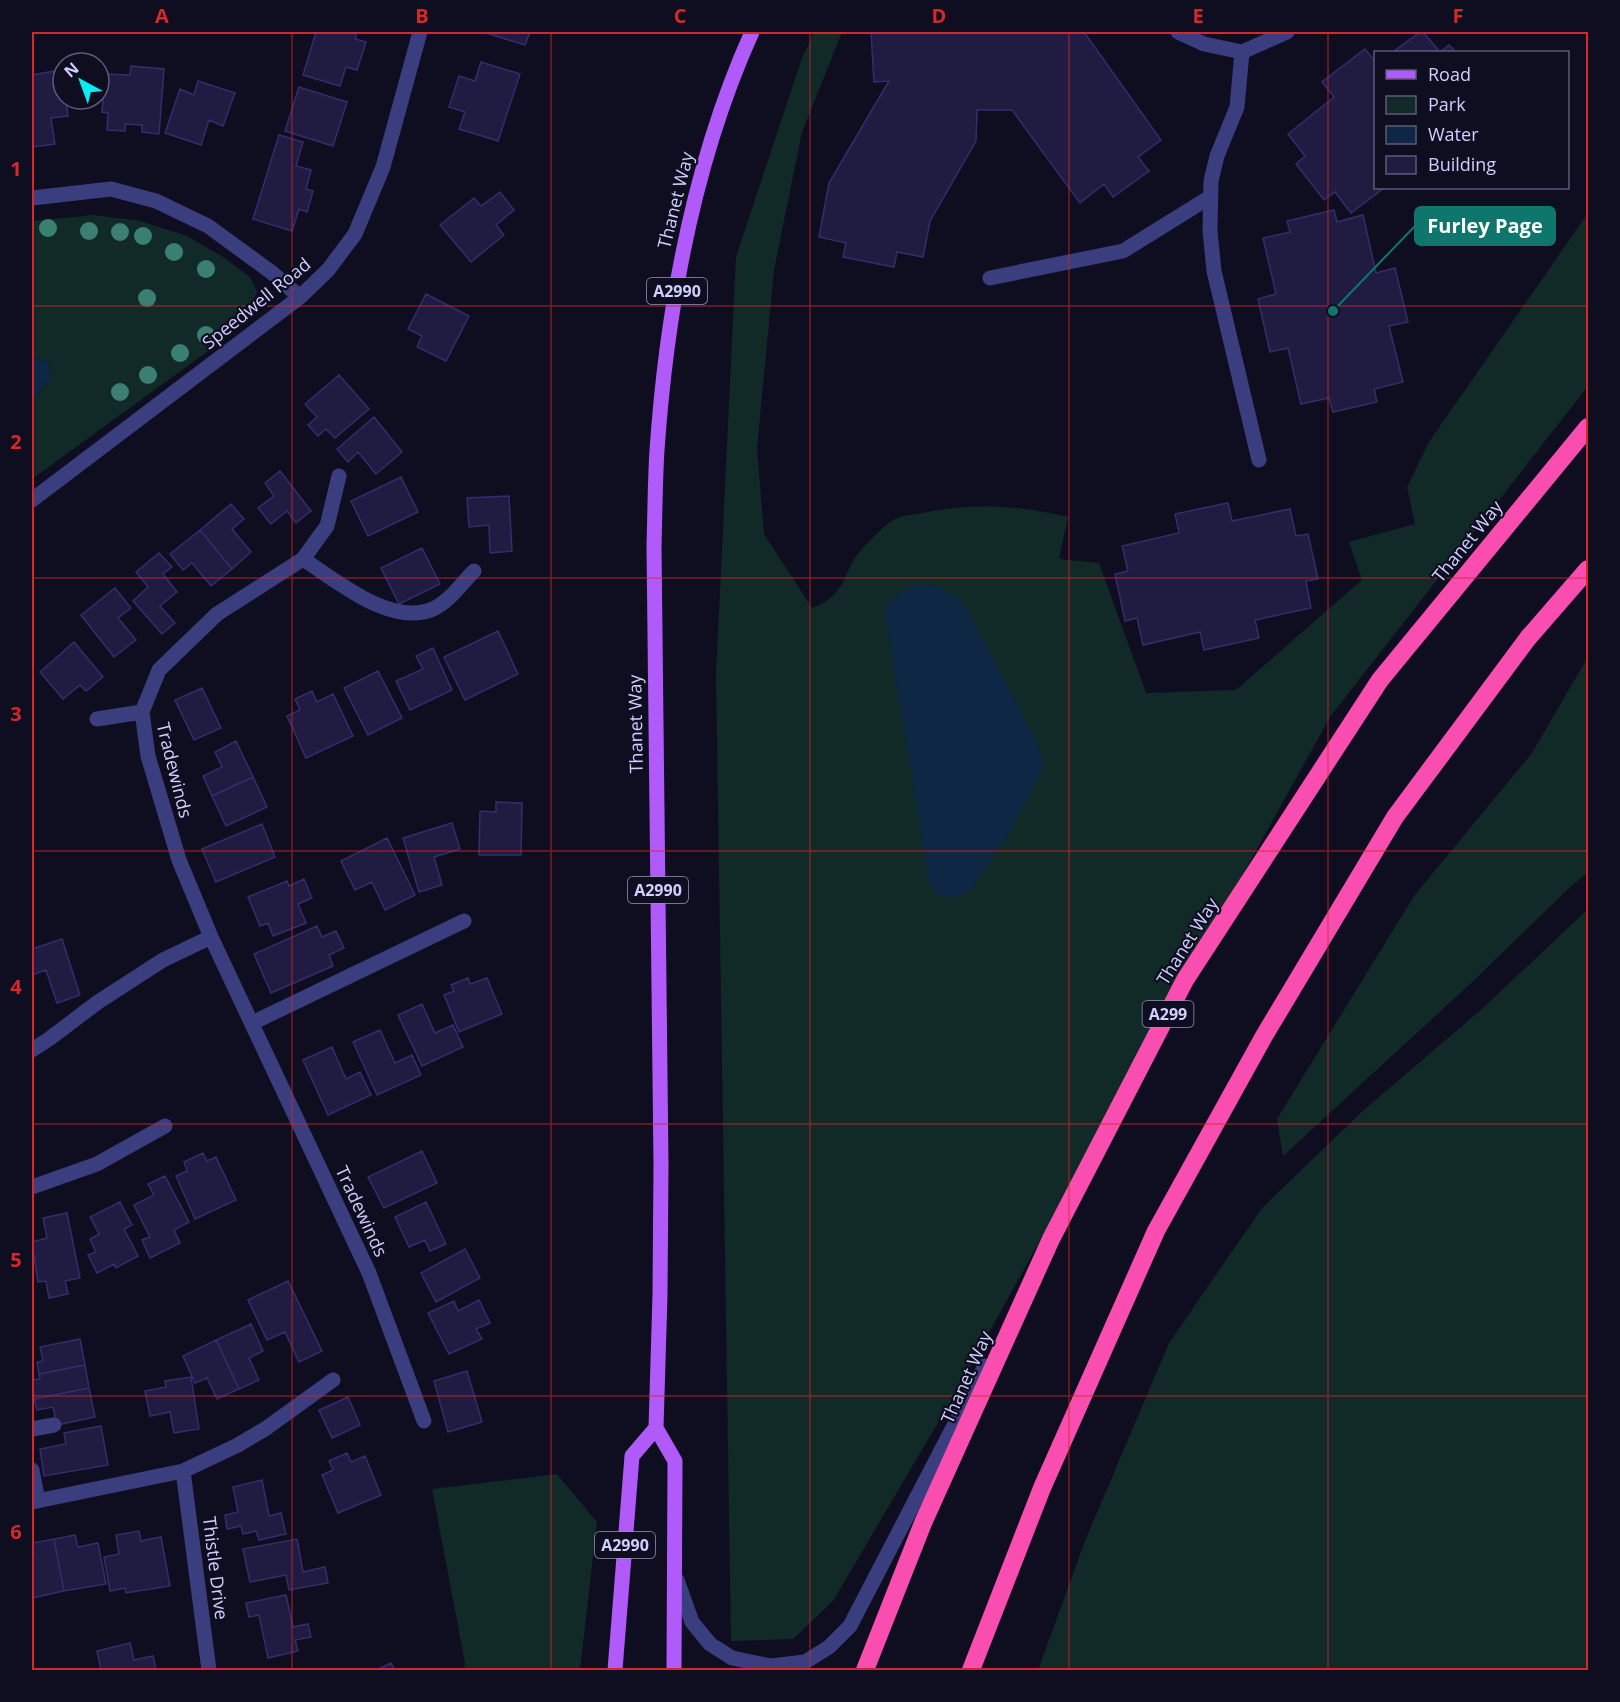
<svg xmlns="http://www.w3.org/2000/svg" width="1620" height="1702" viewBox="0 0 1620 1702" font-family="'Open Sans',sans-serif">
	<style>
		.green { fill: #112a27 }
		.water { fill: #0e2745 }
		.building { fill: #1f1b41; stroke: #342d6c; stroke-width: 1.5 }
		.lines { fill: none; stroke-linecap: round; stroke-linejoin: round }
		.lane { stroke: #3a3d7e; stroke-width: 15 }
		.street { stroke: #3a3d7e; stroke-width: 15 }
		.primary { stroke: #b15afa; stroke-width: 15 }
		.highway { stroke: #f94eaf; stroke-width: 18 }
		.tree { fill: #3a7f70 }
		.grid { fill: none; stroke: #d62828; stroke-width: 1.5; stroke-opacity: 0.55 }
		.labels { text-anchor: middle; dominant-baseline: central; stroke-width: 4.5; stroke-linejoin: round; paint-order: stroke }
		.shield { fill: #0f0e21; stroke: #9695bb; stroke-width: 1.5 }
		.shield-label { font-size: 16px; font-weight: bold; fill: #d0cffd }
		.street-label { font-size: 18px; fill: #d0cffd; stroke: #0f0e21 }
		.leader { fill: none; stroke: #0f766e; stroke-width: 2 }
		.callout-dot { fill: #0f766e; stroke: #0f0e21; stroke-width: 2 }
		.callout { fill: #0f766e; stroke: #0f766e; stroke-width: 2 }
		.callout-label { font-size: 20px; text-anchor: middle; font-weight: bold; fill: #fff }
		.neatline { fill: none; stroke: #d62828; stroke-width: 2 }
		.grid-label { font-size: 20px; text-anchor: middle; font-weight: bold; fill: #d62828 }
	</style>
	<rect width="100%" height="100%" fill="#0f0e21"/>
	<!-- green -->
	<path class="green" d="M814 32H842L802 132 774 270 757 448 764 534 812 608C848 595 841 573 861 550 870 540 883 526 895 519 902 515 914 515 922 513 971 503 1020 505 1068 517L1059 559 1099 563 1146 693 1236 690 1362 580 1349 542 1415 524 1407 487 1429 442 1588 213V386L1330 717 956 1392 833 1601 793 1639 731 1641 716 675 736 257 802 58Z
		M94 215 140 221 187 236 223 257 250 277 257 292 251 306 211 339 215 346 32 479V402L51 377 48 362 32 357V221Z
		M1588 657V872L1567 890 1469 985 1283 1156 1277 1119 1414 896 1532 753Z
		M1588 909V1670H1038L1085 1541 1169 1343 1262 1208 1366 1108 1482 1009Z
		M557 1474 597 1522 580 1670H464L465 1663 432 1489Z"/>
	<!-- water -->
	<path class="water" d="M32 357 48 362 51 377 32 402Z
		M917 584 937 586 962 601 1039 746 1043 768 1009 833 970 890 956 897 938 896 929 882 884 607 902 591Z"/>
	<!-- building -->
	<path class="building" d="M316 32H357L355 39 366 42 357 70 346 67 340 86 303 75Z
		M483 32H530L525 45Z
		M871 32H1084L1161 140 1138 157 1149 171 1113 197 1104 184 1080 203 1012 110H977L976 141 930 221 923 257 897 252 894 267 843 257 846 243 819 237 829 183 889 81 874 82Z
		M1420 32H1423L1440 52H1393Z
		M1449 45 1456 52H1440Z
		M1365 49 1376 63V188H1384L1351 213 1335 192 1324 200 1296 164 1305 156 1288 134 1334 97 1322 82Z
		M481 62 520 74 498 141 459 129 465 112 449 107 459 76 475 81Z
		M131 66 164 69 159 134 142 132V125L125 124V131L107 130 108 113 102 112 105 74 130 75Z
		M61 70 63 99H66L68 116 51 118 55 144 32 147V75Z
		M198 81 235 93 223 126 209 120 201 145 165 133 180 89 194 95Z
		M299 87 347 102 333 146 285 131Z
		M279 135 303 142 296 166 311 170 306 189 313 191 307 212 299 209 292 231 253 219Z
		M500 192 514 210 496 225 504 235 471 262 440 225 474 198 481 206Z
		M1334 210 1337 222 1363 215 1376 273 1395 268 1408 322 1389 326 1403 382 1374 389 1377 402 1333 412 1329 398 1301 404 1288 348 1270 352 1258 299 1276 294 1263 238 1290 232 1287 221Z
		M426 294 469 316 446 361 417 347 422 336 408 329Z
		M339 375 369 409 335 438 326 429 318 436 308 425 317 417 305 404Z
		M374 417 402 452 376 474 358 452 348 462 337 449Z
		M280 471 311 511 296 523 287 511 271 524 258 508 274 496 265 483Z
		M401 477 418 512 368 536 351 501Z
		M509 496 512 551 490 553 489 525 469 527 467 498Z
		M1228 503 1232 521 1290 509 1296 536 1308 534 1318 579 1306 581 1311 608 1255 620 1259 638 1204 650 1200 632 1143 645 1137 618 1125 621 1115 574 1128 571 1122 546 1179 533 1175 514Z
		M231 504 244 519 232 529 251 552 232 569 200 530Z
		M200 530 232 569 211 586 192 563 183 570 170 554Z
		M422 548 440 584 399 604 381 568Z
		M159 553 172 567 163 574 177 592 160 606 175 623 162 634 133 601 148 587 136 572Z
		M115 588 131 608 118 618 136 640 114 657 81 615Z
		M498 631 518 674 465 700 444 657Z
		M74 642 103 677 86 691 80 685 63 699 40 672Z
		M433 648 452 690 410 710 396 681 423 669 416 656Z
		M378 671 402 718 368 735 344 688Z
		M202 688 221 728 194 740 175 700Z
		M312 691 317 702 333 694 353 736 306 758 287 716 300 710 295 699Z
		M236 741 253 777 212 796 203 776 222 767 215 752Z
		M253 777 267 807 226 826 212 796Z
		M496 802 522 803 521 855H479L480 811 496 812Z
		M452 823 460 849 434 857 442 885 419 892 403 838Z
		M262 824 275 857 216 882 202 849Z
		M387 838 415 895 385 910 372 882 355 890 341 861Z
		M304 879 312 898 298 904 306 923 273 936 268 923 260 926 248 897 287 881 289 886Z
		M317 926 322 937 336 931 344 948 329 955 333 966 271 993 254 954Z
		M62 939 80 995 57 1003 46 970 32 975V949Z
		M468 978 470 984 487 978 502 1014 459 1032 444 995 454 991 451 985Z
		M422 1004 435 1033 453 1025 463 1047 422 1066 398 1015Z
		M380 1030 395 1063 412 1055 421 1075 377 1095 353 1042Z
		M332 1047 346 1079 360 1072 371 1095 328 1115 303 1060Z
		M422 1151 437 1183 384 1208 368 1177Z
		M203 1153 207 1161 216 1157 236 1200 195 1219 176 1176 187 1171 184 1162Z
		M165 1176 189 1222 174 1230 180 1243 150 1258 142 1240 150 1237 134 1205 154 1195 148 1184Z
		M120 1202 132 1225 124 1229 138 1256 116 1268 114 1264 97 1273 88 1255 96 1252 90 1239 99 1234 90 1217Z
		M426 1202 446 1244 430 1251 425 1240 409 1247 395 1217Z
		M67 1213 80 1278 65 1281 68 1294 49 1298 46 1281 38 1282 32 1242 47 1238 43 1218Z
		M465 1249 480 1278 436 1302 421 1273Z
		M288 1281 322 1351 299 1362 285 1332 267 1340 248 1300Z
		M479 1300 490 1323 476 1329 482 1339 449 1354 428 1313 454 1301 458 1311Z
		M251 1324 263 1351 249 1358 259 1380 239 1389 216 1340Z
		M80 1339 85 1365 39 1374 37 1362 43 1361 40 1347Z
		M216 1340 239 1389 217 1399 207 1378 195 1383 183 1356Z
		M85 1365 89 1388 34 1399 32 1380 40 1379 39 1374Z
		M467 1371 482 1422 448 1432 434 1381Z
		M191 1377 199 1429 174 1433 170 1412 150 1416 145 1391 166 1387 165 1381Z
		M89 1388 95 1417 57 1425 53 1407 37 1410 34 1399Z
		M348 1397 360 1425 332 1438 319 1410Z
		M101 1426 108 1465 44 1476 40 1449 66 1444 64 1433Z
		M347 1453 351 1462 365 1456 381 1495 338 1513 322 1475 333 1470 329 1461Z
		M262 1480 269 1516 281 1513 286 1534 259 1540 256 1531 243 1534 241 1526 227 1529 225 1515 238 1512 233 1487Z
		M139 1531 141 1541 161 1537 170 1586 126 1593 125 1588 110 1591 104 1557 119 1554 116 1535Z
		M75 1535 78 1547 98 1543 106 1584 64 1591 54 1539Z
		M54 1539 64 1591 32 1598V1555H34L32 1543Z
		M297 1539 303 1572 325 1567 328 1583 289 1590 286 1575 250 1582 243 1549Z
		M286 1595 293 1627 308 1624 311 1637 295 1640 298 1651 268 1658 259 1615 249 1617 246 1603Z
		M130 1643 134 1660 153 1656 156 1670H101L97 1651Z
		M391 1663 395 1670H376Z"/>
	<g class="lines">
		<!-- lane -->
		<path class="lane" d="M990 278 1123 251 1210 197
			M1259 460 1214 271 1210 231 1211 181 1217 156 1237 107 1242 52 1287 32
			M32 1187 97 1164 165 1126
			M32 1429 54 1425
			M238 1445 265 1429 333 1380
			M32 1470 38 1501
			M677 1580 692 1622 710 1644 732 1658 771 1666 805 1662 829 1647 850 1626 985 1366"/>
		<!-- street -->
		<path class="street" d="M1178 32 1204 44 1242 52
			M32 198 111 189 156 201 208 226 271 272 300 297
			M339 476 327 526 303 559 217 614 159 670 142 712 148 756 179 860 211 937 369 1273 424 1421
			M32 500 300 297 328 270 355 234 383 167 420 32
			M303 559C337 581 391 627 433 609 449 602 462 583 474 571
			M97 719 142 712
			M252 1023 464 921
			M32 1050 49 1039 98 1002 163 960 211 937
			M183 1471 209 1670
			M32 1502 183 1471 238 1445"/>
		<!-- primary -->
		<path class="primary" d="M615 1670 632 1456 656 1428
			M674 1670 675 1461 656 1428 660 1295 661 1164 654 546C655 514 655 482 657 450 667 307 693 163 752 32"/>
		<!-- highway -->
		<path class="highway" d="M865 1670 923 1523 1051 1239 1185 980 1380 680 1588 427
			M971 1670 1042 1488 1156 1231 1264 1036 1395 817 1528 638 1588 569"/>
	</g>
	<!-- trees -->
	<g class="tree">
		<circle cx="48" cy="228" r="9"/>
		<circle cx="89" cy="231" r="9"/>
		<circle cx="120" cy="232" r="9"/>
		<circle cx="143" cy="236" r="9"/>
		<circle cx="174" cy="252" r="9"/>
		<circle cx="206" cy="269" r="9"/>
		<circle cx="147" cy="298" r="9"/>
		<circle cx="206" cy="335" r="9"/>
		<circle cx="180" cy="353" r="9"/>
		<circle cx="148" cy="375" r="9"/>
		<circle cx="120" cy="392" r="9"/>
	</g>
	<!-- grid -->
	<path class="grid" d="M292 32V1670M551 32V1670M810 32V1670M1069 32V1670M1328 32V1670M32 306H1588M32 578H1588M32 851H1588M32 1124H1588M32 1396H1588"/>
	<g class="labels">
		<!-- shield labels -->
		<g class="shield">
			<rect x="647" y="278" width="60" height="26" rx="4.5"/>
			<rect x="628" y="877" width="60" height="26" rx="4.5"/>
			<rect x="1142.5" y="1001" width="51" height="26" rx="4.5"/>
			<rect x="595" y="1532" width="60" height="26" rx="4.5"/>
		</g>
		<g class="shield-label">
			<text x="677" y="291">A2990</text>
			<text x="658" y="890">A2990</text>
			<text x="1168" y="1014">A299</text>
			<text x="625" y="1545">A2990</text>
		</g>
		<!-- street labels -->
		<g class="street-label">
			<text transform="translate(675 200) rotate(-76)">Thanet Way</text>
			<text transform="translate(256 303) rotate(-39)">Speedwell Road</text>
			<text transform="translate(1467 541) rotate(-51)">Thanet Way</text>
			<text transform="translate(635 724) rotate(-91)">Thanet Way</text>
			<text transform="translate(175 770) rotate(76)">Tradewinds</text>
			<text transform="translate(1187 941) rotate(-58)">Thanet Way</text>
			<text transform="translate(362 1211) rotate(65)">Tradewinds</text>
			<text transform="translate(966 1377) rotate(-66)">Thanet Way</text>
			<text transform="translate(216 1568) rotate(83)">Thistle Drive</text>
		</g>
	</g>
	<!-- callouts -->
	<path class="leader" d="M1333 311L1415 226"/>
	<circle class="callout-dot" cx="1333" cy="311" r="6"/>
	<rect class="callout" x="1415" y="207" width="140" height="38" rx="6"/>
	<g class="callout-label">
		<text x="1485" y="233">Furley Page</text>
	</g>
	<!-- border -->
	<rect width="1620" height="1702" fill="none" stroke="#0f0e21" stroke-width="66"/>
	<!-- legend -->
	<rect x="1374" y="51" width="195" height="138" fill="#0f0e21" stroke="#5c5b79" stroke-width="1.5"/>
	<rect x="1386" y="70" width="30" height="9" fill="#b15afa" stroke="#5c5b79" stroke-width="1.5"/>
	<text x="1428" y="81" font-size="18" fill="#d0cffd">Road</text>
	<rect x="1386" y="96" width="30" height="18" fill="#112a27" stroke="#5c5b79" stroke-width="1.5"/>
	<text x="1428" y="111" font-size="18" fill="#d0cffd">Park</text>
	<rect x="1386" y="126" width="30" height="18" fill="#0e2745" stroke="#5c5b79" stroke-width="1.5"/>
	<text x="1428" y="141" font-size="18" fill="#d0cffd">Water</text>
	<rect x="1386" y="156" width="30" height="18" fill="#1f1b41" stroke="#5c5b79" stroke-width="1.5"/>
	<text x="1428" y="171" font-size="18" fill="#d0cffd">Building</text>
	<!-- north arrow -->
	<g transform="translate(81 81) rotate(319)"><circle r="28" fill="#0f0e21" stroke="#5c5b79" stroke-width="1.5"/>
	<path d="M0-4.5L10 22L0 15L-10 22Z" fill="#08edf1"/>
	<text y="-9" font-size="16" font-weight="bold" text-anchor="middle" fill="#d0cffd">N</text>
	</g>
	<rect x="33" y="33" width="1554" height="1636" class="neatline"/>
	<g class="grid-label">
		<text x="162" y="23">A</text>
		<text x="422" y="23">B</text>
		<text x="680" y="23">C</text>
		<text x="939" y="23">D</text>
		<text x="1198" y="23">E</text>
		<text x="1458" y="23">F</text>
		<text x="16" y="176">1</text>
		<text x="16" y="449">2</text>
		<text x="16" y="721">3</text>
		<text x="16" y="994">4</text>
		<text x="16" y="1267">5</text>
		<text x="16" y="1539">6</text>
	</g>
</svg>
